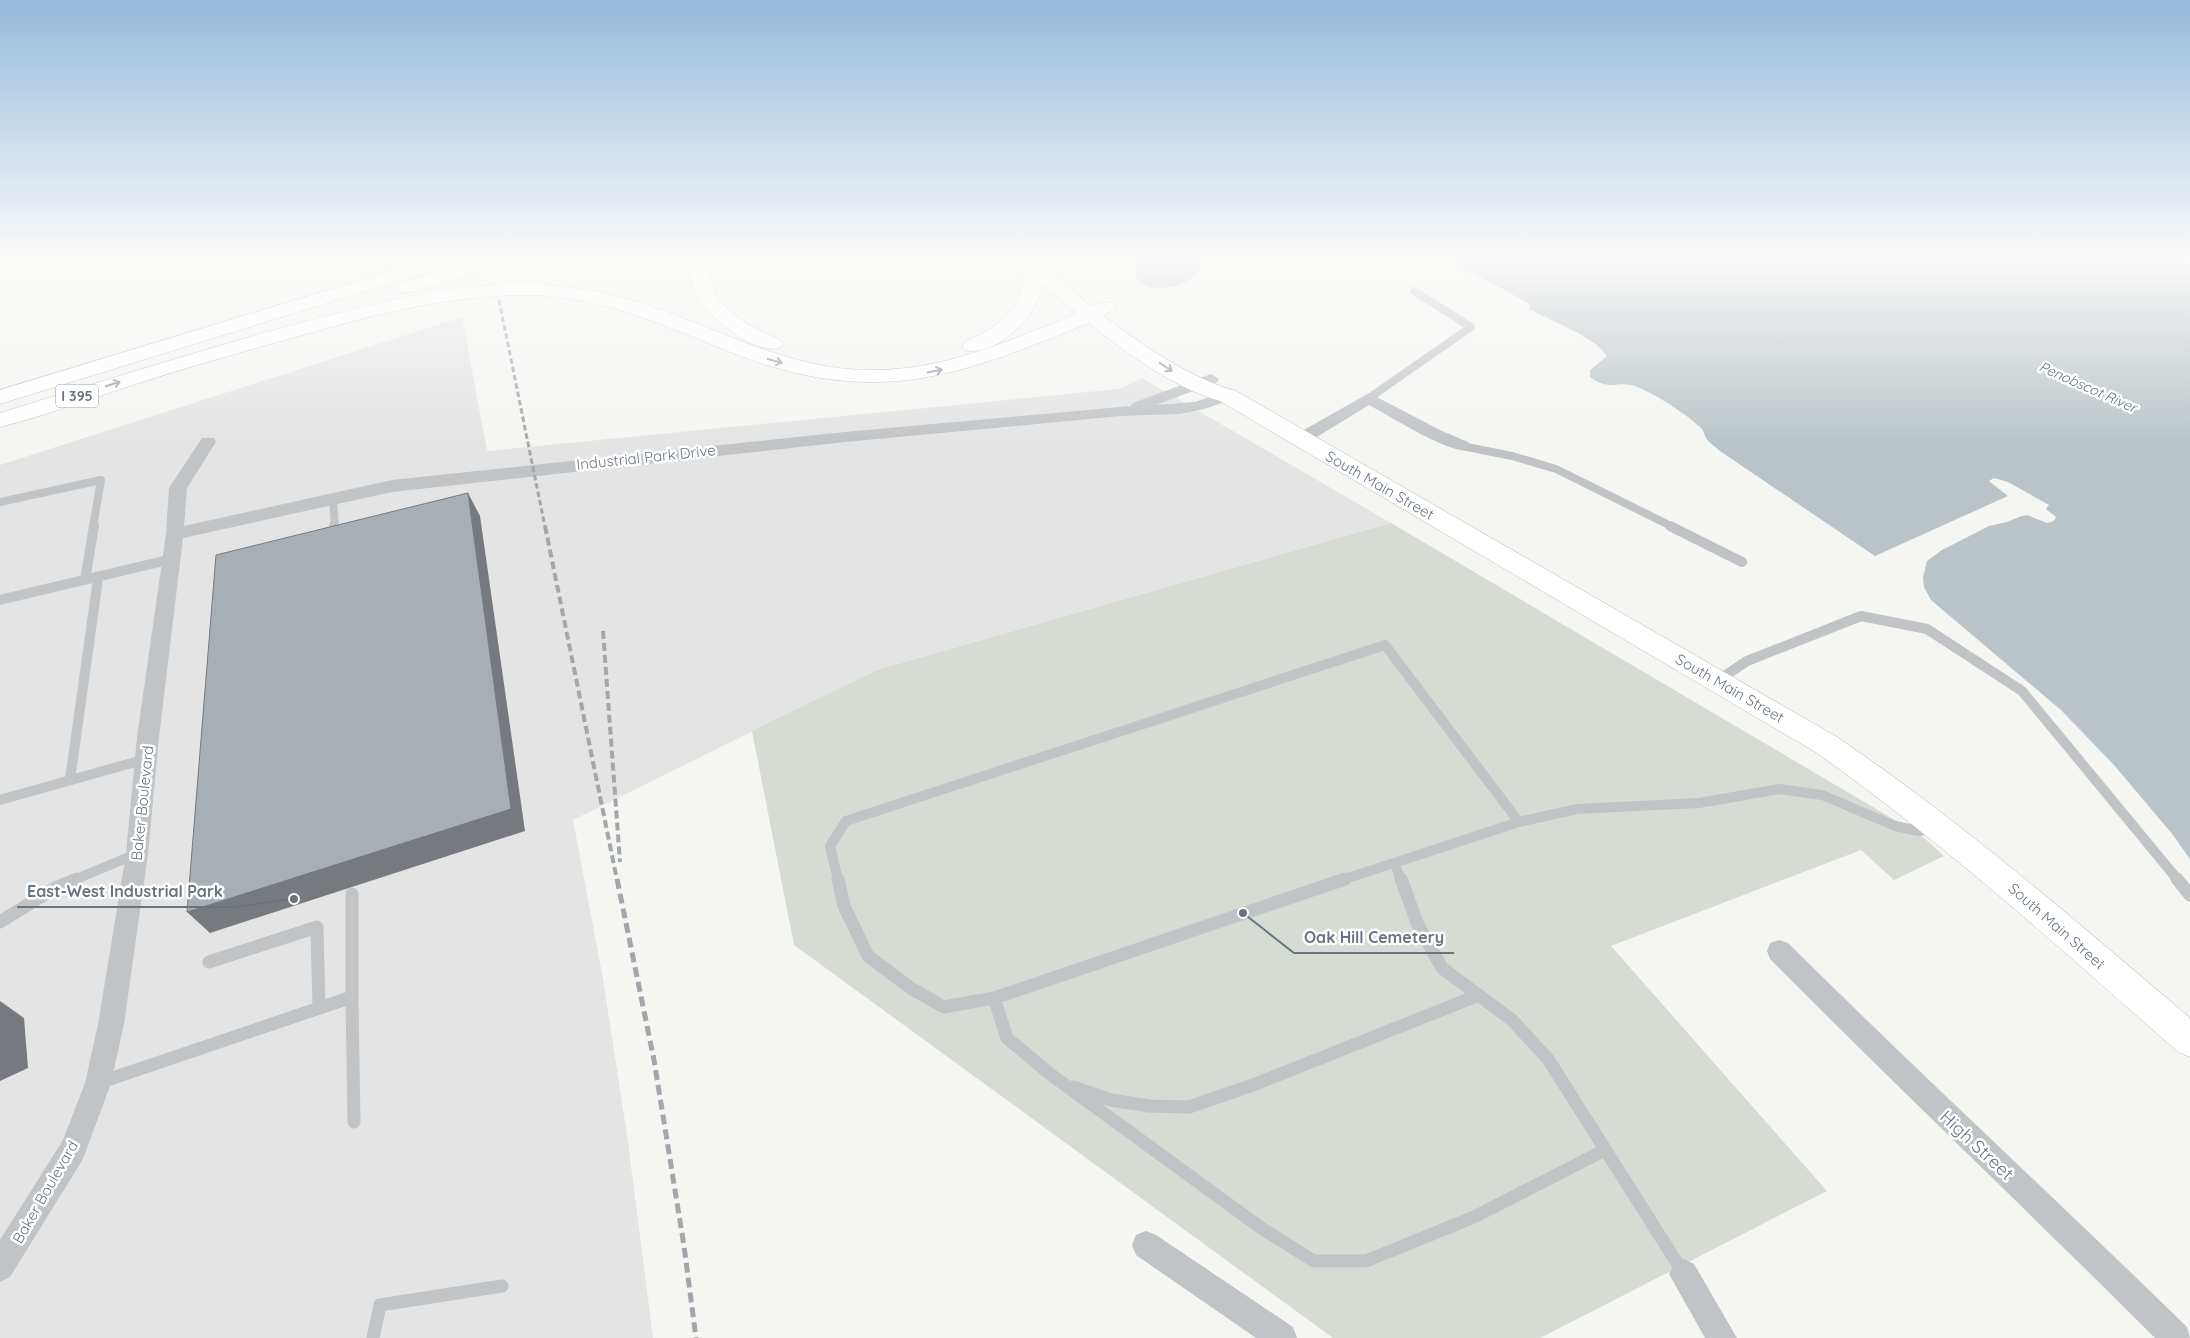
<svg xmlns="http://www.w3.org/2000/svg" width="2190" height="1338" viewBox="0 0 2190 1338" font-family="Quicksand,sans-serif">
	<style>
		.built { fill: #e3e4e3 }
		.green { fill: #d6dcd3 }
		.water { fill: #bac4c8 }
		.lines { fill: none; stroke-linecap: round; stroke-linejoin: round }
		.primary-casing { stroke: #b4b7bb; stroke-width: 1 }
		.highway-casing { stroke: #b5b8bb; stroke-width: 1 }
		.lane-far2 { stroke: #c0c4c7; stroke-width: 8 }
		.lane-far1 { stroke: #c0c4c7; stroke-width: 10 }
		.lane { stroke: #c0c4c7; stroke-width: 13 }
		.street { fill: #c0c4c7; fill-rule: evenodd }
		.primary { fill: #fff; fill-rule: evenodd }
		.highway { fill: #fff; fill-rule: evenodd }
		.rail-far2 { stroke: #a2a7ac; stroke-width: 3; stroke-dasharray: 5.5 3; stroke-linecap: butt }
		.rail-far1 { stroke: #a2a7ac; stroke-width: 4; stroke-dasharray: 8 4; stroke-linecap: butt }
		.rail { stroke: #a2a7ac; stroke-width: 5; stroke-dasharray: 10 5; stroke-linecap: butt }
		.shaded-wall { fill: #767a7e }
		.building { fill: #a8afb4; stroke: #767a7e }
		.oneway { stroke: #949ea7 }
		.labels { text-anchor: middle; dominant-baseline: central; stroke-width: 5; stroke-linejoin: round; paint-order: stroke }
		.far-water-label { font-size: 14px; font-style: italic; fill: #62767e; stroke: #fff }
		.shield { fill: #fff; stroke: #949ea7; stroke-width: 1 }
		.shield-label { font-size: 14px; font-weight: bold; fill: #667481 }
		.street-label { font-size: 15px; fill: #667481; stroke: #fff }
		.near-street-label { font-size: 18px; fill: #667481; stroke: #fff }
		.leader { fill: none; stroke: #667481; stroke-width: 2 }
		.callout-dot { fill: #667481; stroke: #fff; stroke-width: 2 }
		.callout-label { font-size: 16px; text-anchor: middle; font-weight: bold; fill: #667481; stroke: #fff; stroke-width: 5; stroke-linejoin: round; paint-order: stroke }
	</style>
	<rect width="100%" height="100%" fill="#f5f5f2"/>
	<!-- built -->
	<path class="built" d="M462 317 487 451 1119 389 1142 378 1391 523 877 670 573 820 603 979 627 1135 653 1338H0V465Z"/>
	<!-- green -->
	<path class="green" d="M1391 523 1922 836 1944 856 1894 880 1861 850 1611 946 1827 1191 1540 1338H1333L794 945 752 731 877 670Z"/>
	<!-- water -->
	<path class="water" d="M1134 256H1201C1204 286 1156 297 1137 280Z
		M1441 256H2155L2190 262V859L2173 835 2114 765 2061 710 1931 600 1924 587 1923 577 1927 561 1942 550 1989 526 2007 522 2019 517 2027 515 2047 523 2054 521 2056 517 2046 509 2049 505 2008 482 1994 478 1989 481 2008 496 1875 556 1720 451C1716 447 1709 443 1706 438 1704 434 1704 431 1701 428 1685 413 1661 398 1640 388 1620 378 1612 393 1590 377V370L1607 356 1597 345 1580 334 1529 309 1530 304Z"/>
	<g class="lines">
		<defs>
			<path id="primary" d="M1014 256H1033C1083 302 1171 374 1236 391L1837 737C1962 822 2075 920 2190 1018V1057L2178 1052C2060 948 1945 844 1817 753L1220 401C1163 385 1098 332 1053 293 1040 282 1023 270 1014 256Z"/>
			<path id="highway" d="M487 256H514L512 260 413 292H399L396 288 399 284Z
				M692 256H710C710 266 709 276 713 287 723 314 755 329 780 340L783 344 780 348C752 355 702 313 693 287 689 277 690 267 692 256Z
				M1030 257 1037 259C1062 295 1001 360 965 350L962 346C966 339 974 338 981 334 1011 318 1029 298 1020 263L1023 259Z
				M427 260 434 262 437 266 434 270 0 404V390Z
				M523 283C570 285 615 293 659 309 729 334 796 371 872 370 941 370 1001 344 1064 319 1079 313 1098 299 1113 303L1116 307 1099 319C963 374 881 410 735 354 665 326 599 294 521 295 454 296 388 311 324 329 263 346 202 363 142 382 95 397 48 415 0 427V413C93 384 185 355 278 329 359 307 439 286 523 283Z"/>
		</defs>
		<!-- primary casing -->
		<use href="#primary" class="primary-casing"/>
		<!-- highway casing -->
		<use href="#highway" class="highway-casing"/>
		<!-- lane-far2 -->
		<path class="lane-far2" d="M1369 398 1471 327 1414 291
			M1462 446 1512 456 1556 469 1673 527
			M333 499 335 527
			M0 502 101 480 93 527"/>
		<!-- lane-far1 -->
		<path class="lane-far1" d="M334 526 335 536
			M1670 526 1742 562
			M85 580 94 526
			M0 600 172 559
			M1717 681 1747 661 1861 616 1927 629 2022 691 2178 880
			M70 780 98 579
			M0 800 146 759
			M1519 822 1577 809 1699 803 1779 789 1822 795 1895 826 1919 831 1931 829
			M1395 864 1401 880
			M74 880 136 854
			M838 880 830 846 846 821 1385 645 1519 822
			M1342 880 1519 822"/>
		<!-- lane -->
		<path class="lane" d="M838 879 844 906 868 956 912 989 944 1007 994 998 1345 879
			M1401 879 1418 925 1442 968 1512 1020 1548 1059 1684 1274
			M2177 879 2190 895
			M352 894V997
			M0 922 55 888 77 879
			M209 962 317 927 319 1008
			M994 998 1007 1038 1050 1074 1264 1230 1314 1261H1366L1474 1217 1605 1150
			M101 1082 352 997 354 1122
			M1073 1087 1111 1100 1149 1106 1189 1107 1253 1085 1479 995
			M373 1338 380 1305 502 1286"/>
		<!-- street -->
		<path class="street" d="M1211 374 1219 379 1217 382 1156 405 1195 402 1228 391 1236 396 1234 399 1204 409 1180 414 1121 416 845 442 392 492 183 538 159 737 148 854 124 1024 111 1083 83 1159 10 1277 0 1282V1240L63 1140 85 1083 98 1024 126 854 137 737 166 534 169 488 202 438H214L216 442 187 488 184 526 392 480 845 432 1131 406 1133 403Z
			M1369 393 1442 431 1468 442 1470 446 1468 450C1449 454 1388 415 1369 405L1307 443H1295L1293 439 1295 435Z
			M1779 940 1788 943C1919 1073 2055 1198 2187 1327L2190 1338H2155C2028 1211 1897 1087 1770 959L1767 951 1770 943Z
			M1146 1231 1156 1235 1293 1327 1297 1338H1256L1136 1255 1132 1245 1136 1235Z
			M1684 1259 1694 1264 1737 1338H1705L1669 1274 1674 1264Z"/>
		<!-- primary -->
		<use href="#primary" class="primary"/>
		<!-- highway -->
		<use href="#highway" class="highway"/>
		<!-- rail-far2 -->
		<path class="rail-far2" d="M499 300 545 527"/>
		<!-- rail-far1 -->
		<path class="rail-far1" d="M545 526 617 880
			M603 631 620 862"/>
		<!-- rail -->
		<path class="rail" d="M617 879 654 1060 684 1246 696 1338"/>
	</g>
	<!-- shaded-wall -->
	<path class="shaded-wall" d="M468 493 480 516 525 831 210 933 187 912Z
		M0 1001 24 1018 28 1068 0 1081Z"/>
	<!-- building -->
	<path class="building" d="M468 493 511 809 187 912 216 555Z"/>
	<!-- one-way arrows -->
	<defs><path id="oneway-shaft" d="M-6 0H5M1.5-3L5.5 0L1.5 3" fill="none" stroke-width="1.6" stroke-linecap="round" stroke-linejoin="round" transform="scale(1.25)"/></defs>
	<g class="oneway">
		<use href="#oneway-shaft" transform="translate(775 361) rotate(16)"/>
		<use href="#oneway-shaft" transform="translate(1166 367) rotate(33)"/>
		<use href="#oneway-shaft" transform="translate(935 371) rotate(-12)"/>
		<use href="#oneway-shaft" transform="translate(113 384) rotate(-18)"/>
	</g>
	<!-- sky -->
	<linearGradient id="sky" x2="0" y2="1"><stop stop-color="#95badb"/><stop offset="0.58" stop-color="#fafaf9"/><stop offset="1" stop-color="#fafaf9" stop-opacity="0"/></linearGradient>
	<rect width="2190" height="443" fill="url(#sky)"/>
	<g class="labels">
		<!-- far-water labels -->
		<g class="far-water-label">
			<text transform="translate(2088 387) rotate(24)">Penobscot River</text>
		</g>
		<!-- shield labels -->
		<rect class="shield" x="56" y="384.5" width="42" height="23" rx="4"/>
		<g class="shield-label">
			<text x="77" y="396">I 395</text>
		</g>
		<!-- street labels -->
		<g class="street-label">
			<text transform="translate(646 457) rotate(-6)">Industrial Park Drive</text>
			<text transform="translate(1380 485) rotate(30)">South Main Street</text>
			<text transform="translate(1730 688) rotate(30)">South Main Street</text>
			<text transform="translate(142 803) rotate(-84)">Baker Boulevard</text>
			<text transform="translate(2057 926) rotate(41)">South Main Street</text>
			<text transform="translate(45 1192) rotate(-60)">Baker Boulevard</text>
		</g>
		<!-- near-street labels -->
		<g class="near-street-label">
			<text transform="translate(1977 1145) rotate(43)">High Street</text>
		</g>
	</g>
	<!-- callouts -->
	<path class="leader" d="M294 899L233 907H17M1243 913L1294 953H1454"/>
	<g class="callout-dot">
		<circle cx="294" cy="899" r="5"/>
		<circle cx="1243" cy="913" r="5"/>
	</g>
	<g class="callout-label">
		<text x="125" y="897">East-West Industrial Park</text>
		<text x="1374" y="943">Oak Hill Cemetery</text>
	</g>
</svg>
